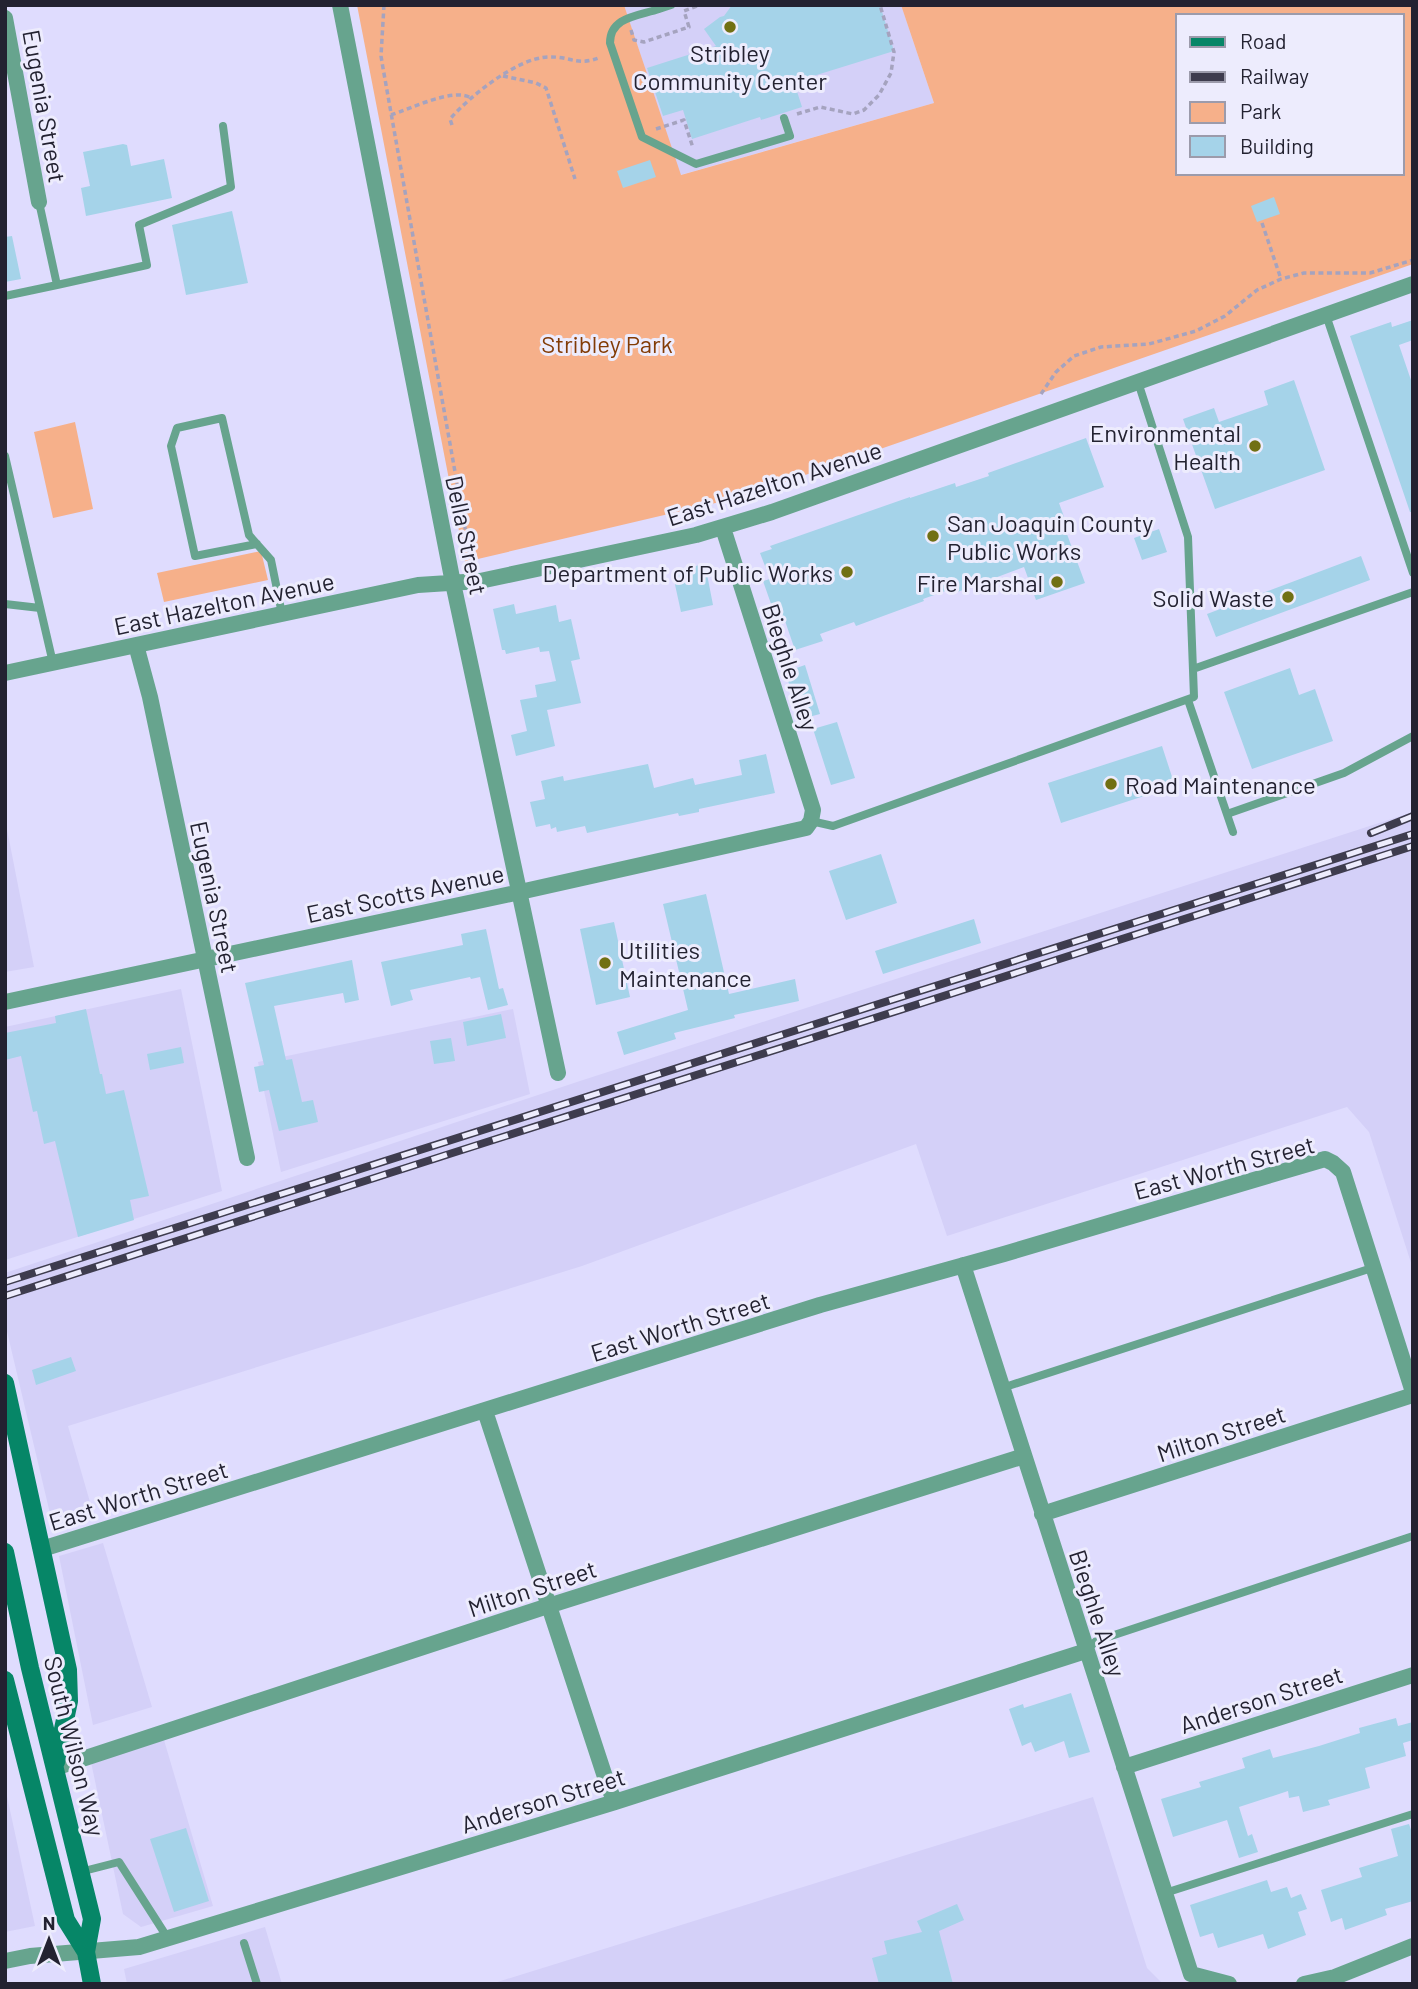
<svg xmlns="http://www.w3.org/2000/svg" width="1418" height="1989" viewBox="0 0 1418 1989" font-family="Barlow,sans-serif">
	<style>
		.built { fill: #d4d0f8 }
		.green { fill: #f6b08a; fill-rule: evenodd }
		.building { fill: #a5d3e9 }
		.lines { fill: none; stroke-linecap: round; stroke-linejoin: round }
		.path { stroke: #a5a3bf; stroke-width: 3.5; stroke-dasharray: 5 3.5; stroke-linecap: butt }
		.lane { stroke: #67a48e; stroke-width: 8 }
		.street { stroke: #67a48e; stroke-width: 16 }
		.secondary { stroke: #068667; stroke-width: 18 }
		.rail-casing { stroke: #3e3c4e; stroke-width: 8 }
		.rail { stroke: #edecfd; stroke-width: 5; stroke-dasharray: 16; stroke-linecap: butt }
		.poi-dot { fill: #717013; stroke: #edecfd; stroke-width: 2.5 }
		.labels { text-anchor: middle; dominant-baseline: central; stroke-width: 6; stroke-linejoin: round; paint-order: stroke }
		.poi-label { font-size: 24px; fill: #232231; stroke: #edecfd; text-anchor: end }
		.street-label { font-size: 24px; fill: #232231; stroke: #edecfd }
		.park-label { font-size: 24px; fill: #823b06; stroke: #edecfd }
	</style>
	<rect width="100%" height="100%" fill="#dfdcfe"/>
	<!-- built -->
	<path class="built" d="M624 5H901L934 103 680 175Z
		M1413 812V1269L1369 1132 1347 1107 947 1236 916 1144 582 1266 68 1426 92 1509 52 1522 5 1323V1273L580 1081Z
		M5 819 34 967 5 972Z
		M181 989 222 1191 5 1260V1027Z
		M513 1009 530 1094 281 1172 258 1062Z
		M103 1543 152 1707 93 1725 59 1556Z
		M164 1740 213 1906 141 1927 123 1914 91 1762Z
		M5 1787 35 1926 5 1932Z
		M1093 1797 1147 1968 1163 1984H491Z
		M265 1927 282 1984H127L124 1969Z"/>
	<!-- green -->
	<path class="green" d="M357 5H624L681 175 934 103 901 5H1413V264L745 496 465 562ZM1178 16H1402V173H1178Z
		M75 422 93 509 53 518 34 432Z
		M261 551 268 580 164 602 157 573Z"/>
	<!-- building -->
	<path class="building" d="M732 5H880L894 51 794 82 802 107 761 120 760 117 692 139 683 110 663 116 647 68 716 46 704 29 720 17 724 16Z
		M123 144 127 145 131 166 164 159 172 198 86 216 81 188 90 186 83 152Z
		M650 160 656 177 623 188 617 171Z
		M1274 197 1280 214 1257 222 1251 206Z
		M232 211 248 283 186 295 172 225Z
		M12 236 21 279 5 282V237Z
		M1413 320V340L1399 345 1413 386V512H1410L1350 336 1391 322 1392 327Z
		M1294 380 1325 470 1215 509 1183 419 1214 408 1219 422 1268 405 1264 391Z
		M1086 438 1104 487 1059 503 1067 525 1064 526 1085 583 1036 600 1024 567 952 594 951 589 923 599 924 601 856 626 854 622 820 634 823 641 795 650 784 618 777 621 763 581 770 579 760 553 772 549 770 546 910 497V498L955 483 956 487 989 476 988 473Z
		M1159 529 1167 552 1142 560 1134 538Z
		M1361 556 1370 580 1216 637 1207 614Z
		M705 564 713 605 681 612 672 571Z
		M514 604 516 614 556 605 559 622 571 619 580 659 571 661 581 703 547 710 555 746 516 756 511 735 527 731 520 700 537 697 535 685 556 681 549 651 540 652 539 647 506 654 505 650H502L493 609Z
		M805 665 820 714 801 719 785 672Z
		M1290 668 1299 695 1315 689 1333 741 1252 769 1224 692Z
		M837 722 855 778 831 785 813 729Z
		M1162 746 1175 786 1061 823 1048 783Z
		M766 754 775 793 699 809V812L679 816 678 813 587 833 585 826 557 832 556 827 551 829 550 824 536 827 530 802 545 799 541 781 563 776 564 781 648 764 654 788 693 778 695 785 742 775 739 760Z
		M881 854 897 903 846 920 829 871Z
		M706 894 729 994 795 979 799 1001 734 1015 735 1018 674 1033 676 1039 624 1055 617 1032 688 1010 663 904Z
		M974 919 981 943 883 974 875 951Z
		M614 922 630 997 596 1005 580 929Z
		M486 929 499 989 503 988 508 1005 488 1010 480 977 471 979 470 977 410 990 413 1000 391 1006 381 962 463 945 461 934Z
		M352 960 359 1000 345 1003 343 993 274 1006 286 1060 292 1059 302 1102 313 1100 318 1122 279 1131 269 1090 259 1092 254 1067 264 1065 245 983Z
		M86 1009 100 1074H102L106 1094 124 1090 149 1196 130 1200 134 1220 78 1237 55 1141 44 1144 37 1111 33 1112 21 1056 5 1060V1033L56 1023 55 1016Z
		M501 1014 506 1038 467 1046 463 1022Z
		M451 1038 455 1061 434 1064 430 1041Z
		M181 1047 184 1063 150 1070 147 1054Z
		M71 1357 76 1371 36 1385 32 1370Z
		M1071 1693 1090 1752 1069 1758 1064 1741 1035 1752 1031 1742 1022 1746 1009 1709 1023 1704 1024 1708Z
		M1396 1718 1398 1726 1413 1722V1740L1403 1743 1406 1756 1365 1768 1370 1788 1328 1800 1330 1805 1303 1812 1299 1796 1289 1798 1288 1791 1239 1807 1248 1836 1252 1834 1258 1852 1239 1858 1227 1820 1173 1837 1161 1799 1201 1787 1199 1782 1245 1768 1242 1758 1270 1749 1273 1758 1319 1746 1360 1733 1359 1728Z
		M1409 1824 1413 1836V1901L1385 1909 1387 1915 1345 1930 1342 1918 1331 1922 1321 1890 1362 1877 1359 1868 1398 1856 1391 1829Z
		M186 1828 209 1901 174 1912 150 1839Z
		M1267 1880 1271 1892 1287 1887 1291 1898 1301 1894 1307 1909 1298 1912 1306 1935 1268 1949 1263 1934 1218 1948 1213 1933 1200 1937 1190 1905Z
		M957 1904 964 1920 939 1931 953 1984H879L872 1958 887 1954 884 1941 922 1932 917 1921Z"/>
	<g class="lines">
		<!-- path -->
		<path class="path" d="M384 5 381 56 383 68 470 556
			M631 30 634 40 644 42 689 27 684 11 700 5
			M503 76 536 83 546 88 575 179
			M797 114 820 107 853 114 864 110 879 95 891 73 894 52 880 5
			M391 115C410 109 454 87 471 98
			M452 125 450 119C470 96 517 58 548 57 571 56 577 67 601 57
			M656 129 684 120 693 148
			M1262 223 1281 279
			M1041 394 1056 372 1074 356 1101 347 1149 344 1196 331 1225 316 1257 290 1281 279 1304 273H1370L1413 260"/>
		<!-- lane -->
		<path class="lane" d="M658 5 659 9 671 5
			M659 9C638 16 610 17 610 43L642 137 696 164 790 136 784 118
			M57 285 147 265 139 225 231 187 223 126
			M5 296 57 285 39 202
			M1326 315 1413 573
			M5 456 53 663
			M257 544 195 556 171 446 177 428 222 418 249 535 271 560 282 614
			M5 604 40 608
			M1193 669 1413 592
			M1188 700 1233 832
			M1227 814 1344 773 1413 736
			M811 821 833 826 1194 697 1188 537 1138 382
			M1002 1388 1375 1267
			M1086 1651 1096 1641 1413 1536
			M80 1872 119 1862 167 1937
			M1165 1893 1413 1814
			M244 1943 257 1984"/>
		<!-- street -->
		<path class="street" d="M340 5 453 583 558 1073
			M5 18 39 202
			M136 645 150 697 247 1158
			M5 673 418 585 480 581 696 535 772 512 1413 284
			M5 1002 520 892 806 828 811 821 813 810 723 528
			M963 1265 1191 1974 1229 1984
			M485 1411 608 1786 615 1802
			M1042 1514 1413 1395
			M42 1549 820 1305 1004 1254 1325 1159 1333 1163 1343 1172 1413 1392
			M1124 1767 1413 1675
			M55 1768 548 1606 1024 1456
			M5 1961 30 1956 139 1947 615 1802 1086 1651
			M1304 1984 1335 1977 1413 1946"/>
		<!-- secondary -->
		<path class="secondary" d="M5 1383 68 1670 69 1701 56 1762
			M5 1552 30 1668 92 1919 86 1952
			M5 1680 66 1920 86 1952 92 1984"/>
		<defs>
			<path id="rail" d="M1371 833 1413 816
				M5 1282 1413 834
				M5 1296 1413 846"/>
		</defs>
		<!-- rail casing -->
		<use href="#rail" class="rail-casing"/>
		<!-- rail -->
		<use href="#rail" class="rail"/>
	</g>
	<!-- markers -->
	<g class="poi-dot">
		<circle cx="730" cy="27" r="7"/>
		<circle cx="1255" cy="446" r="7"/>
		<circle cx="933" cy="536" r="7"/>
		<circle cx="847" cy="572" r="7"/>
		<circle cx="1057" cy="582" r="7"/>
		<circle cx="1288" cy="597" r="7"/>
		<circle cx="1111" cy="784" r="7"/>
		<circle cx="605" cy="963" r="7"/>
	</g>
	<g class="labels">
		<!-- poi labels -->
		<g class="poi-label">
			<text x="730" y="52" text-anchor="middle">Stribley<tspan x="730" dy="28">Community Center</tspan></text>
			<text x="1241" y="432">Environmental<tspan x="1241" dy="28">Health</tspan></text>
			<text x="947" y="522" text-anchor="start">San Joaquin County<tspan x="947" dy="28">Public Works</tspan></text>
			<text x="833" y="572">Department of Public Works</text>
			<text x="1043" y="582">Fire Marshal</text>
			<text x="1274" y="597">Solid Waste</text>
			<text x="1125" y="784" text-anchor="start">Road Maintenance</text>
			<text x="619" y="949" text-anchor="start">Utilities<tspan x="619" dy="28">Maintenance</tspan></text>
		</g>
		<!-- street labels -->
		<g class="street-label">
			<text transform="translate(45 106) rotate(80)">Eugenia Street</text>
			<text transform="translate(774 483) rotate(-18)">East Hazelton Avenue</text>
			<text transform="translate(467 535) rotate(78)">Della Street</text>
			<text transform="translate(224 603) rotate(-12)">East Hazelton Avenue</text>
			<text transform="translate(791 667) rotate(72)">Bieghle Alley</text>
			<text transform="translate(405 893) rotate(-12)">East Scotts Avenue</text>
			<text transform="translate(215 897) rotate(78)">Eugenia Street</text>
			<text transform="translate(1224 1167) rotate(-15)">East Worth Street</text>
			<text transform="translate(680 1326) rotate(-17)">East Worth Street</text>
			<text transform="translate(1221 1433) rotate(-18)">Milton Street</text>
			<text transform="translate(138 1495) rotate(-17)">East Worth Street</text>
			<text transform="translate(532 1588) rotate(-18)">Milton Street</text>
			<text transform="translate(1098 1613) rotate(72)">Bieghle Alley</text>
			<text transform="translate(1261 1699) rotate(-18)">Anderson Street</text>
			<text transform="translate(75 1746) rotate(76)">South Wilson Way</text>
			<text transform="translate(543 1800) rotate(-17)">Anderson Street</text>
		</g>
		<!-- park labels -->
		<g class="park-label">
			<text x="607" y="343">Stribley Park</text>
		</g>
	</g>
	<!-- border -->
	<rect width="1418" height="1989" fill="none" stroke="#232231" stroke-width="14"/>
	<!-- legend -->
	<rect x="1176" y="14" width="228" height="161" fill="#edecfd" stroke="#9c9bab" stroke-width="2"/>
	<rect x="1190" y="37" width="35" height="10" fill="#068667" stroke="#9c9bab" stroke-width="2"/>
	<text x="1240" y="49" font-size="21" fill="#232231">Road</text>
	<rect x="1190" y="72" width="35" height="10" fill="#3e3c4e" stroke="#9c9bab" stroke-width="2"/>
	<text x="1240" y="84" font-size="21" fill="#232231">Railway</text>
	<rect x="1190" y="102" width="35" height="21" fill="#f6b08a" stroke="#9c9bab" stroke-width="2"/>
	<text x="1240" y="119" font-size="21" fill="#232231">Park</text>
	<rect x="1190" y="136" width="35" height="21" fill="#a5d3e9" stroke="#9c9bab" stroke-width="2"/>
	<text x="1240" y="154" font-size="21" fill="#232231">Building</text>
	<!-- north arrow -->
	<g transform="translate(49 1940)" stroke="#edecfd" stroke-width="5" paint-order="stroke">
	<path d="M0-5L12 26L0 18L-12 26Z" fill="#232231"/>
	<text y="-10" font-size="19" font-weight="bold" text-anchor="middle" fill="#232231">N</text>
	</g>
</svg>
